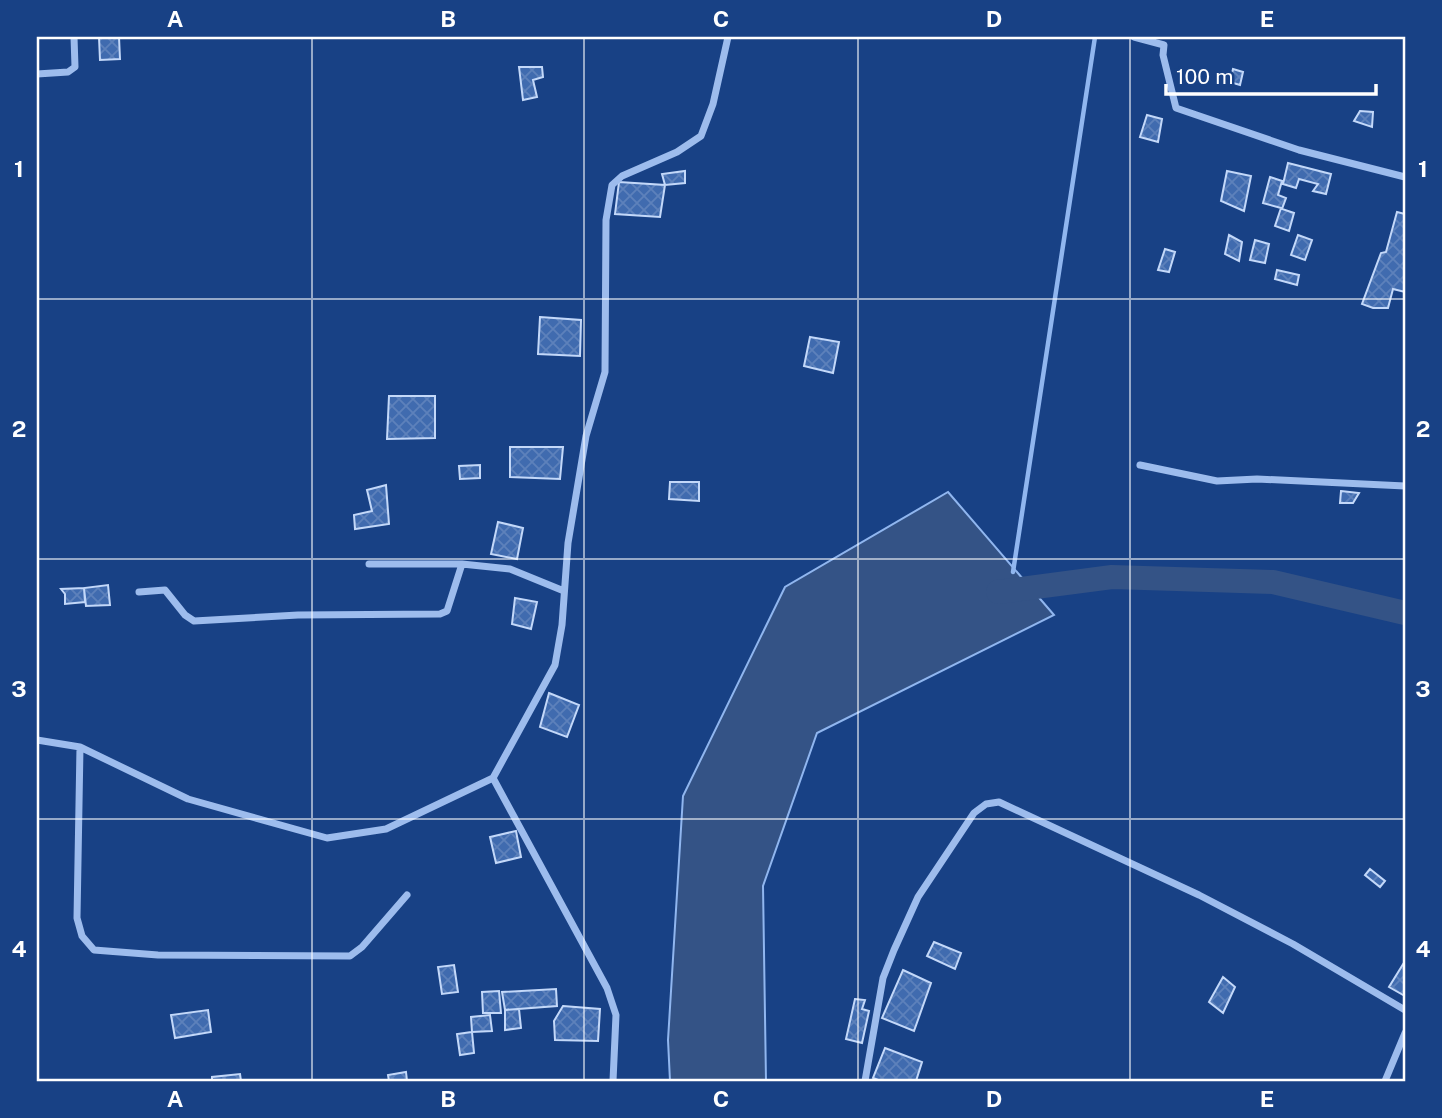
<svg xmlns="http://www.w3.org/2000/svg" width="1442" height="1118" viewBox="0 0 1442 1118" font-family="'Public Sans',sans-serif">
	<style>
		.water { fill: #345386; stroke: #90b6ef; stroke-width: 2 }
		.lines { fill: none; stroke-linecap: round; stroke-linejoin: round }
		.stream { stroke: #90b6ef; stroke-width: 4.5 }
		.river { stroke: #345386; stroke-width: 24 }
		.building { fill: url(#building-cross-hatch); stroke: #c3d8f9; stroke-width: 2 }
		.street { stroke: #9dbced; stroke-width: 7 }
		.grid { fill: none; stroke: #fff; stroke-width: 2; stroke-opacity: 0.55 }
		.neatline { fill: none; stroke: #fff; stroke-width: 2.5 }
		.grid-label { font-size: 23px; text-anchor: middle; font-weight: bold; fill: #fff }
	</style>
	<defs>
		<pattern id="building-cross-hatch" width="8" height="8" patternUnits="userSpaceOnUse" patternTransform="scale(1.75)"><rect width="8" height="8" fill="#406baf"/><path d="M0 0l8 8M0 8l8-8" fill="none" stroke="#5d81bb"/></pattern>
	</defs>
	<rect width="100%" height="100%" fill="#184185"/>
	<!-- water -->
	<path class="water" d="M948 492 1054 615 817 733 763 886 766 1081H670L668 1040 683 796 785 587Z"/>
	<g class="lines">
		<!-- stream -->
		<path class="stream" d="M1013 572 1095 37"/>
		<!-- river -->
		<path class="river" d="M998 592 1112 577 1273 582 1405 613"/>
	</g>
	<!-- building -->
	<path class="building" d="M99 37H119L120 59 100 60Z
		M519 67H542L543 77 533 80 537 97 523 100Z
		M1233 69 1243 72 1240 85 1230 82Z
		M1360 111 1373 112 1372 127 1354 121Z
		M1147 115 1162 119 1158 142 1140 137Z
		M1288 163 1331 174 1326 194 1313 191 1318 184 1299 179 1296 188 1283 184Z
		M685 171V183L665 185 662 174Z
		M1227 171 1251 176 1244 211 1221 201Z
		M1270 177 1282 181 1278 195 1286 198 1282 209 1294 213 1289 231 1275 226 1281 208 1263 203Z
		M619 182 665 185 660 217 615 214Z
		M1397 212 1405 214V292L1393 289 1388 308H1373L1362 304 1381 253 1386 252Z
		M1229 235 1242 242 1239 261 1225 254Z
		M1298 235 1312 240 1305 260 1291 255Z
		M1255 240 1269 244 1265 263 1250 260Z
		M1165 249 1175 252 1169 272 1158 270Z
		M1277 270 1299 275 1297 285 1275 279Z
		M540 317 581 320 580 356 538 354Z
		M810 337 839 342 833 373 804 366Z
		M389 396H435V438L387 439Z
		M510 447H563L560 479 510 477Z
		M480 465V478L460 479 459 466Z
		M670 482H699V501L669 499Z
		M386 485 389 524 355 529 354 515 372 511 367 490Z
		M1341 491 1359 493 1353 503H1340Z
		M498 522 523 528 517 559 491 554Z
		M108 585 110 605 86 606 84 588Z
		M84 588 85 602 65 604V594L61 589Z
		M515 598 537 602 531 629 512 624Z
		M549 693 579 705 567 737 540 727Z
		M516 831 521 857 496 863 490 837Z
		M1370 869 1385 881 1380 887 1365 875Z
		M934 942 961 953 955 969 927 956Z
		M1405 961V996L1389 987Z
		M454 965 458 992 442 994 438 967Z
		M903 970 931 983 914 1031 882 1018Z
		M1223 977 1235 987 1223 1013 1209 1002Z
		M556 989 557 1006 505 1010 502 992Z
		M499 991 501 1013H483L482 992Z
		M855 999 865 1000 862 1009 869 1011 862 1043 846 1039Z
		M563 1006 600 1009 598 1041 555 1040 554 1021Z
		M519 1009 521 1028 505 1030V1010Z
		M208 1010 211 1032 175 1038 171 1015Z
		M490 1015 492 1031 472 1032 471 1017Z
		M472 1032 474 1053 460 1055 457 1034Z
		M885 1048 922 1062 916 1081H881L873 1078Z
		M406 1072 407 1081H389L388 1075Z
		M240 1074 241 1081H212V1077Z"/>
	<g class="lines">
		<!-- street -->
		<path class="street" d="M1134 37 1164 45 1163 55 1176 108 1299 150 1405 177
			M37 74 68 72 75 67 74 37
			M1140 465 1217 481 1257 479 1405 486
			M369 564H462L510 569 564 591
			M139 592 165 590 185 615 194 621 298 615 440 614 447 611 462 564
			M37 740 80 747 188 799 327 838 386 829 493 778
			M80 747 77 918 82 936 94 950 158 955 350 956 362 947 407 895
			M613 1081 616 1015 607 988 493 778 555 665 562 625 568 543 586 436 605 372 606 220 612 185 622 176 677 152 701 136 713 104 728 37
			M865 1081 883 978 894 950 918 897 974 813 986 804 999 802 1199 895 1293 944 1405 1010
			M1385 1081 1405 1033"/>
	</g>
	<!-- grid -->
	<path class="grid" d="M312 37V1081M584 37V1081M858 37V1081M1130 37V1081M37 299H1405M37 559H1405M37 819H1405"/>
	<!-- border -->
	<rect width="1442" height="1118" fill="none" stroke="#184185" stroke-width="77"/>
	<!-- scale -->
	<path d="M1166 84v10h210v-10" fill="none" stroke="#ffffff" stroke-width="3.5"/>
	<text x="1176" y="84" font-size="21" fill="#ffffff" stroke="#184185" stroke-width="5" paint-order="stroke">100 m</text>
	<rect x="38" y="38" width="1366" height="1042" class="neatline"/>
	<g class="grid-label">
		<text x="175" y="27">A</text>
		<text x="448" y="27">B</text>
		<text x="721" y="27">C</text>
		<text x="994" y="27">D</text>
		<text x="1267" y="27">E</text>
		<text x="19" y="177">1</text>
		<text x="1423" y="177">1</text>
		<text x="19" y="437">2</text>
		<text x="1423" y="437">2</text>
		<text x="19" y="697">3</text>
		<text x="1423" y="697">3</text>
		<text x="19" y="957">4</text>
		<text x="1423" y="957">4</text>
		<text x="175" y="1107">A</text>
		<text x="448" y="1107">B</text>
		<text x="721" y="1107">C</text>
		<text x="994" y="1107">D</text>
		<text x="1267" y="1107">E</text>
	</g>
</svg>
